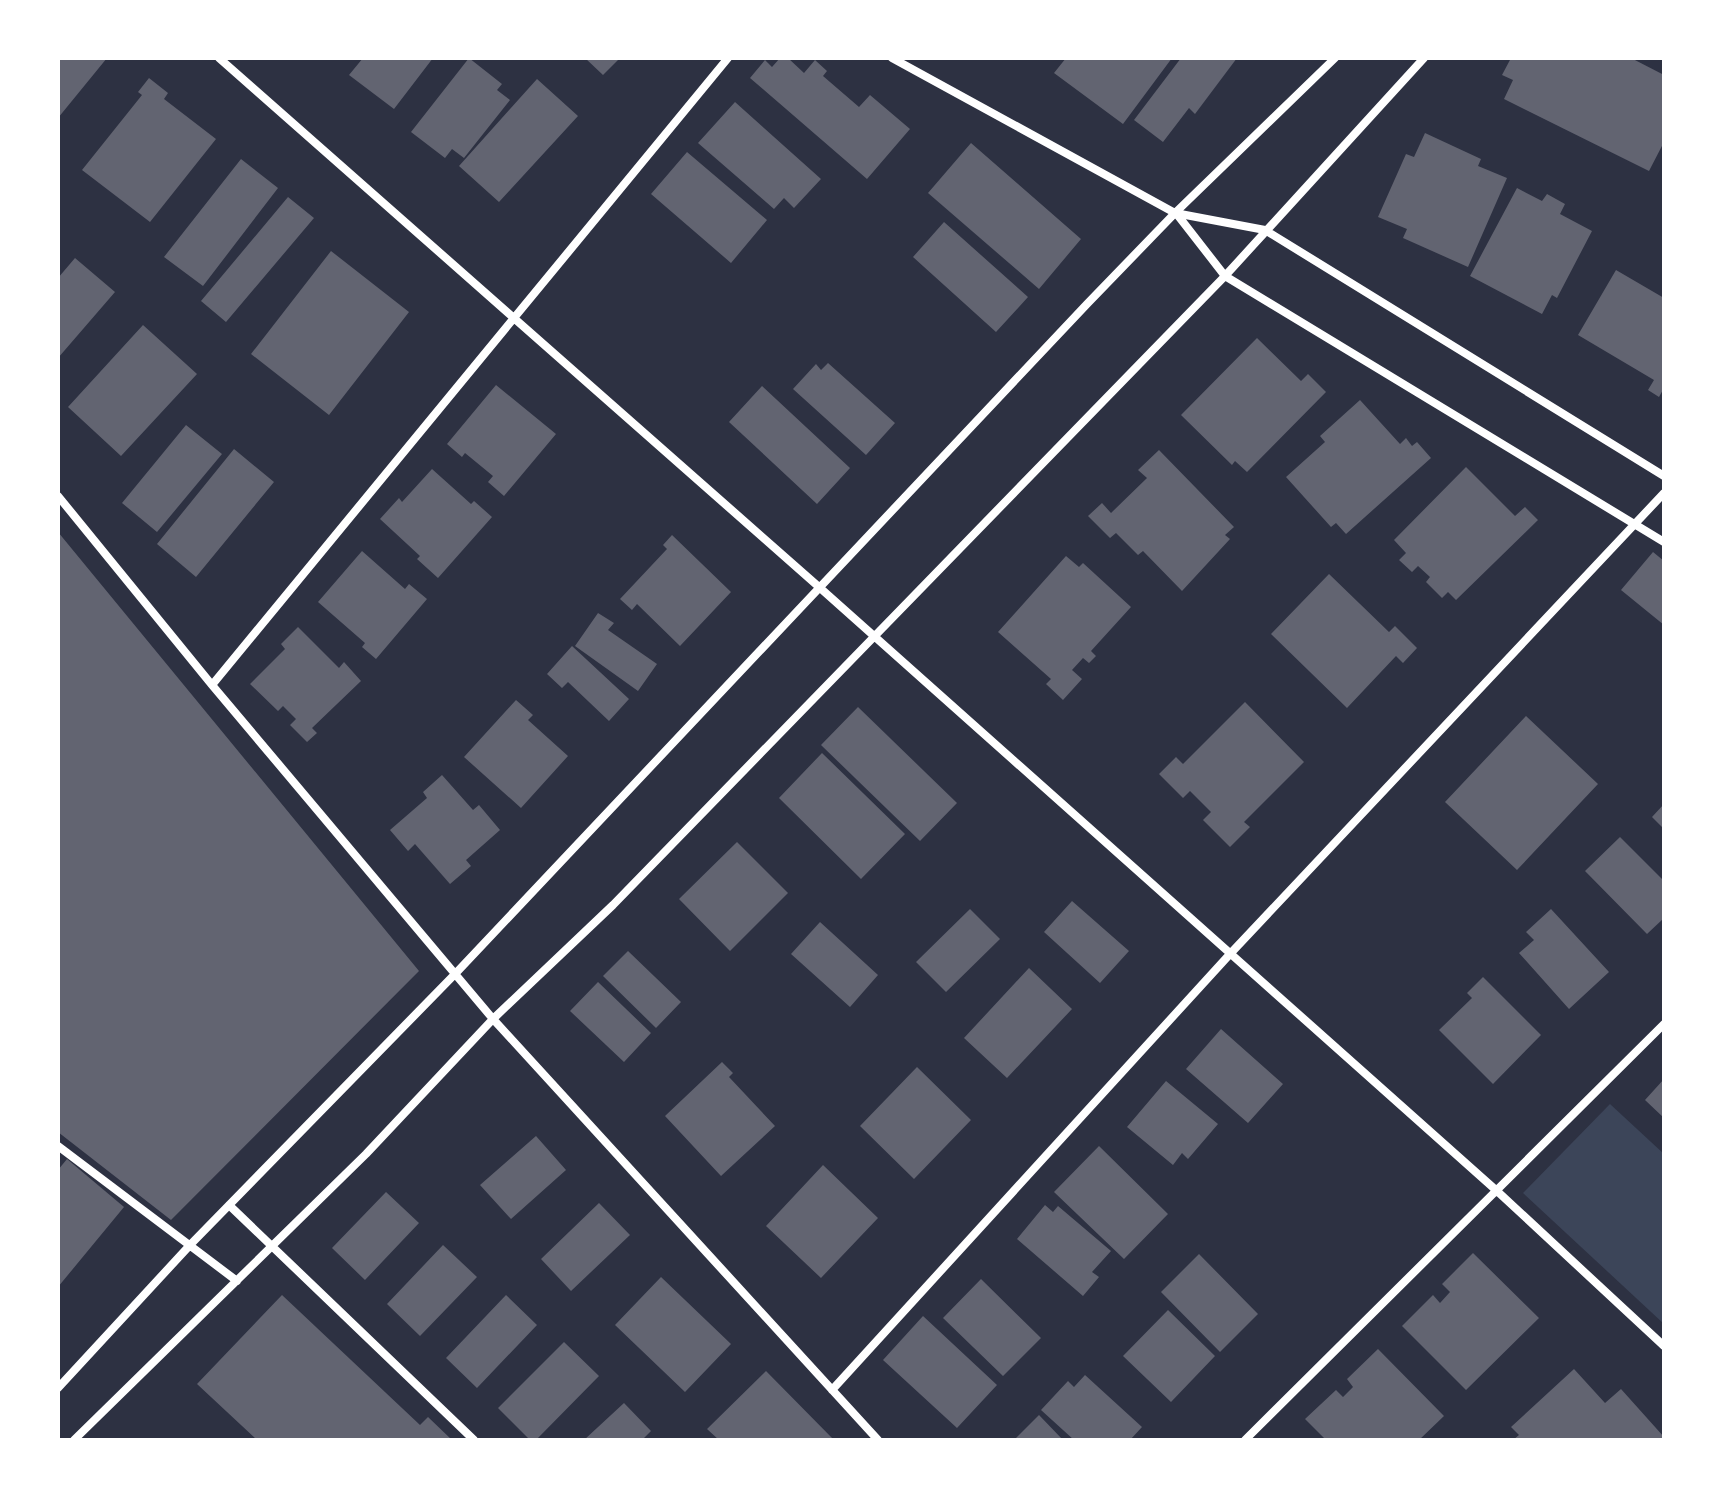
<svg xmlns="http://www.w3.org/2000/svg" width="1722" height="1498" viewBox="0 0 1722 1498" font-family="'Open Sans',sans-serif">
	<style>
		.green { fill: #3c4559 }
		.building { fill: #626471 }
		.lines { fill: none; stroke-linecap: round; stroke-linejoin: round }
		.minor { stroke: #fff; stroke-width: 8 }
	</style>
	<rect width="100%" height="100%" fill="#2d3142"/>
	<!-- green -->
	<path class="green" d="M1610 1104 1664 1154V1324L1523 1193Z"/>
	<!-- building -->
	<path class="building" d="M58 58H107L58 118Z
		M363 58H433L394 109 349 75Z
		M469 58 502 84 497 90 510 100 464 158 452 149 445 158 411 132Z
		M585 58H620L603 75Z
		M780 58H788L804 73 815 60 827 71 823 76 859 107 870 95 910 129 867 179 750 78 765 60 772 67Z
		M1066 58H1172L1123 124 1054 73Z
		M1181 58H1237L1195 114 1189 108 1163 142 1134 120Z
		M1511 58H1631L1664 75V142L1649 171 1504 99 1513 80 1502 75Z
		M149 78 168 93 164 99 216 139 150 222 82 170 142 95 138 92Z
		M537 79 578 116 499 202 459 166Z
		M735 102 821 179 794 208 784 198 774 209 698 143Z
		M1425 133 1481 159 1478 166 1507 178 1468 267 1403 238 1407 229 1378 217 1406 154 1414 157Z
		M971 143 1081 239 1039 289 928 193Z
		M687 152 767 220 731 263 651 194Z
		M241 159 278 188 203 286 164 257Z
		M1517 188 1542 201 1547 194 1565 204 1560 214 1592 231 1557 298 1552 295 1542 314 1470 276Z
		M288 197 314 218 226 322 201 301Z
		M944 222 1028 297 996 332 913 257Z
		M331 251 409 312 329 415 251 354Z
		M75 258 115 292 58 358V278Z
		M1616 270 1664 298V388L1659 397 1648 390 1654 380 1578 335Z
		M143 325 197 374 121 456 68 407Z
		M1257 338 1301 381 1308 374 1326 392 1247 472 1235 461 1232 465 1181 415Z
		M828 363 895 423 866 455 793 389 816 364 821 370Z
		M496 385 556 434 504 496 488 482 493 476 465 453 462 457 447 444Z
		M762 386 850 468 817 504 729 422Z
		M1360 400 1400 444 1406 438 1412 446 1417 442 1431 458 1346 534 1336 523 1331 527 1286 477 1325 442 1320 436Z
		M186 425 222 454 157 532 122 503Z
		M234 449 274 482 196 577 157 544Z
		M1159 450 1234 527 1225 535 1230 539 1182 591 1143 551 1138 555 1116 533 1110 538 1088 516 1102 503 1111 513 1147 478 1138 470Z
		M1466 467 1515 516 1525 507 1538 520 1456 600 1448 592 1442 598 1426 582 1430 577 1418 566 1412 572 1399 560 1406 553 1394 540Z
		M432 469 471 504 474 501 492 517 438 578 417 559 420 556 380 519 399 498 402 502Z
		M58 532 419 971 171 1220 58 1132Z
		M672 535 731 592 680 646 637 604 632 610 620 599 667 549 663 545Z
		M362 551 405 589 409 584 427 599 376 659 362 647 365 643 318 602Z
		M1653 552 1664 561V625L1621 590Z
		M1066 556 1079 567 1083 563 1131 607 1091 651 1096 656 1089 663 1083 658 1072 670 1082 679 1063 700 1046 684 1051 679 998 632Z
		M1329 574 1389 632 1395 626 1417 648 1403 663 1396 656 1347 708 1271 634Z
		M598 613 614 623 608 630 657 664 638 691 575 646Z
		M298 627 339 668 344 662 361 681 312 728 317 733 307 742 290 725 296 719 283 706 278 711 250 684 285 649 281 644Z
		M572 646 629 699 609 721 568 682 562 688 547 674Z
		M516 700 533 715 528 720 568 756 521 808 464 757Z
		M1245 702 1304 762 1244 822 1250 827 1230 847 1203 820 1211 812 1190 791 1183 798 1159 774 1176 757 1183 764Z
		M858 707 957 803 920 841 821 745Z
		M1526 716 1598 784 1517 870 1445 802Z
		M822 753 905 834 861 879 779 798Z
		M442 775 473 810 479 805 500 830 466 860 471 866 450 884 415 844 408 851 390 830 427 798 423 792Z
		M1664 804V829L1652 817Z
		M1620 837 1664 881V918L1647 934 1585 871Z
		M737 842 788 893 730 951 679 899Z
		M1072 901 1129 951 1100 983 1044 932Z
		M970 909 1000 939 946 992 916 962Z
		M1551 909 1609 972 1569 1009 1519 953 1534 940 1526 932Z
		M820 922 878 975 850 1007 791 954Z
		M628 951 681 1002 656 1028 603 976Z
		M1029 968 1072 1009 1007 1078 964 1038Z
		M1483 977 1541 1035 1493 1084 1439 1030 1472 998 1467 993Z
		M598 982 651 1033 624 1062 570 1011Z
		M1221 1029 1283 1084 1248 1123 1186 1069Z
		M722 1062 733 1073 729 1077 775 1126 721 1176 665 1116Z
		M917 1067 971 1120 914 1179 860 1126Z
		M1664 1079V1118L1645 1100Z
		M1166 1081 1218 1124 1188 1159 1182 1153 1173 1165 1127 1127Z
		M536 1136 566 1170 511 1219 480 1185Z
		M1099 1146 1168 1214 1124 1259 1054 1192Z
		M67 1159 124 1207 58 1287V1170Z
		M823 1165 878 1218 821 1278 766 1226Z
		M386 1192 419 1223 365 1280 332 1248Z
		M599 1203 630 1235 571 1291 541 1259Z
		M1045 1205 1053 1212 1058 1206 1111 1251 1092 1272 1099 1277 1083 1296 1017 1239Z
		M443 1245 477 1277 420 1336 387 1304Z
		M1473 1253 1539 1318 1466 1390 1402 1326 1433 1295 1440 1303 1450 1292 1442 1284Z
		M1199 1254 1258 1314 1220 1352 1161 1292Z
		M661 1277 731 1344 685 1392 615 1325Z
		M981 1279 1041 1338 1003 1376 943 1318Z
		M282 1295 420 1425 428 1417 452 1440H257L197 1384Z
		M506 1295 537 1325 477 1388 446 1358Z
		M1168 1310 1215 1356 1171 1402 1123 1356Z
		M923 1316 997 1385 957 1428 883 1360Z
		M564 1342 599 1376 536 1440H530L498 1408Z
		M1378 1349 1444 1416 1419 1440H1326L1305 1419 1336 1390 1343 1397 1353 1387 1347 1379Z
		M1574 1369 1605 1403 1621 1389 1664 1437V1440H1513L1519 1435 1511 1427Z
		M766 1371 834 1440H719L707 1429Z
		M1085 1375 1142 1427 1130 1440H1074L1041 1410 1068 1381 1074 1387Z
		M624 1403 651 1431 642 1440H584Z
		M1039 1415 1063 1440H1014Z"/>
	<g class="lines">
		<!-- minor -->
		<path class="minor" d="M219 58 819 587 1497 1191 1664 1346
			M892 58 1175 213 1265 230 1664 476
			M1176 213 1225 276 1664 542
			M58 496 212 685 493 1019 878 1440
			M212 685 728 58
			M58 1146 237 1281
			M229 1205 474 1440
			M58 1388 191 1244 456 973 1087 304 1175 213 1335 58
			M832 1390 1230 954 1664 493
			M74 1440 366 1154 493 1019 613 905 1225 276 1424 58
			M1245 1440 1664 1024"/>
	</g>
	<!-- border -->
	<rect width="1722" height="1498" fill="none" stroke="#ffffff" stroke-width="120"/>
</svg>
